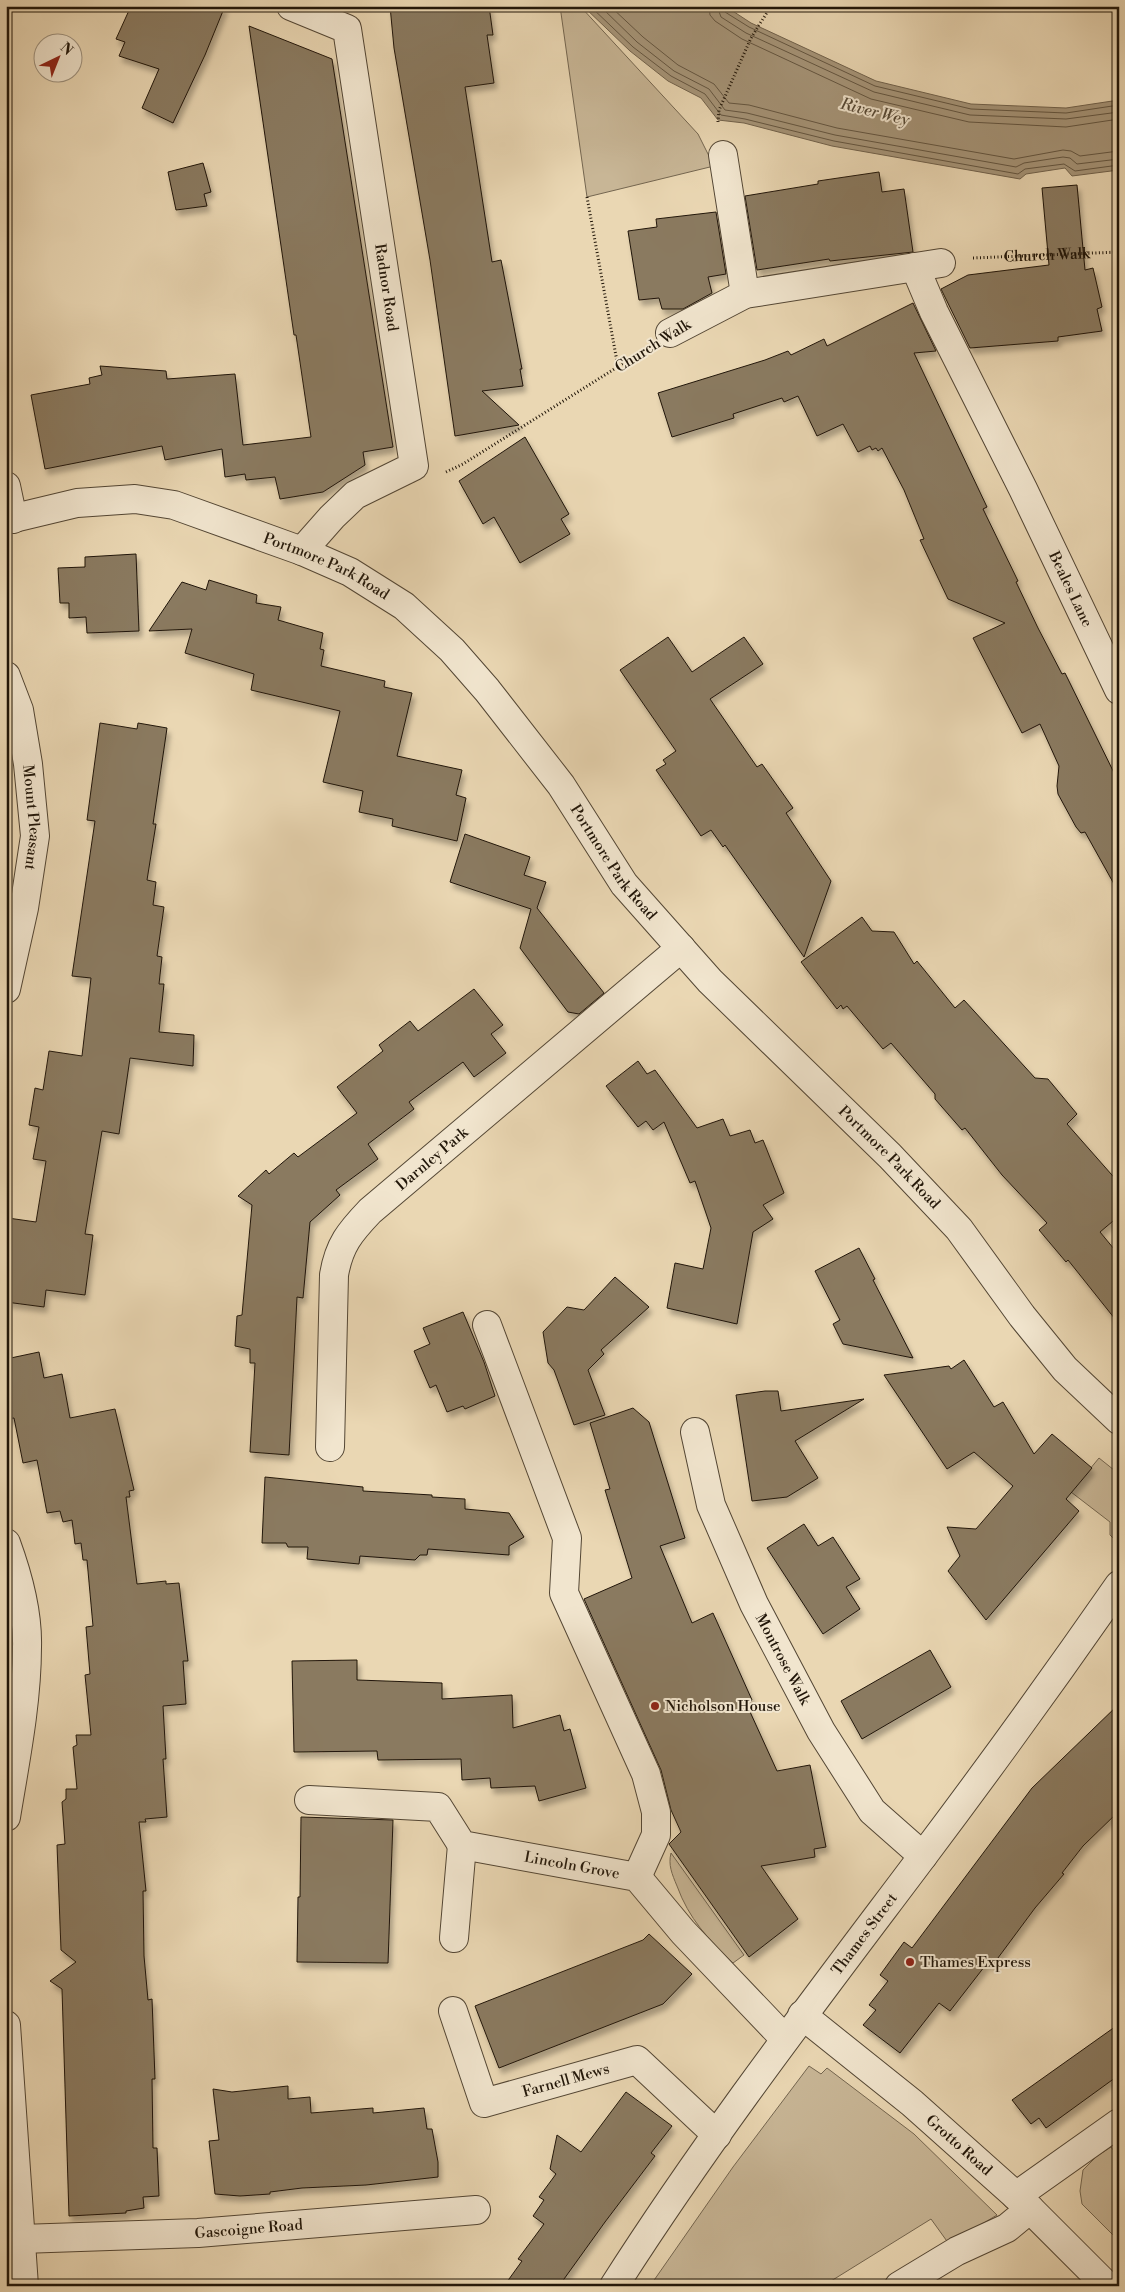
<svg xmlns="http://www.w3.org/2000/svg" width="1125" height="2292" viewBox="0 0 1125 2292" font-family="'Libre Bodoni',serif">
	<style>
		.green { fill: #c8b696; stroke: #746650 }
		.water { fill: #a69579; stroke: #71624c }
		.lines { fill: none; stroke-linecap: round; stroke-linejoin: round }
		.shore { stroke: #645641; stroke-width: 1 }
		.building { fill: #8a7a61; stroke: #211609; filter: url(#shadow) }
		.minor-casing { stroke: #534634; stroke-width: 30 }
		.path { stroke: #211609; stroke-width: 3; stroke-dasharray: 1 2.5; stroke-linecap: butt }
		.minor { stroke: #f1e5ce; stroke-width: 28 }
		.poi-dot { fill: #8f2418; stroke: #f1e5ce; stroke-width: 2 }
		.labels { text-anchor: middle; dominant-baseline: central; stroke-width: 4; stroke-linejoin: round; paint-order: stroke }
		.street-label { font-size: 15px; fill: #211609; stroke: #f1e5ce }
		.poi-label { font-size: 15px; fill: #211609; stroke: #f1e5ce; text-anchor: start }
		.water-label { font-size: 16px; font-style: italic; fill: #564936; stroke: #f1e5ce }
	</style>
	<defs>
		<filter id="shadow"><feDropShadow dx="3" dy="5.5" stdDeviation="2.5" flood-color="#0004"/></filter>
	</defs>
	<rect width="100%" height="100%" fill="#ead7b3"/>
	<filter id="stains"><feTurbulence type="fractalNoise" baseFrequency=".004" numOctaves="4"/><feColorMatrix values="0 0 0 0 .2 0 0 0 0 .09 0 0 0 0 .02 0 0 0 .5 -.17"/></filter>
	<radialGradient id="worn" r=".72"><stop offset=".6" stop-color="#630" stop-opacity="0"/><stop offset="1" stop-color="#630" stop-opacity=".3"/></radialGradient>
	<!-- green -->
	<path class="green" d="M560 6H580L698 134 714 166 587 197Z
		M1099 1458 1119 1474V1534L1115 1540 1110 1535V1522L1071 1492Z
		M671 1853 744 1955 733 1963C708 1939 689 1919 677 1886 672 1874 668 1865 671 1853Z
		M809 2066 821 2074 827 2068 914 2134 997 2215 949 2244 931 2219 823 2286H650L733 2167Z
		M1111 2147 1117 2155 1119 2154V2241L1082 2204 1080 2191 1083 2170 1097 2156Z"/>
	<!-- water -->
	<path class="water" d="M583 6H725L751 23 876 81 971 104 1066 108 1119 100V170L1072 176 1065 168 1026 174 1020 179 832 146 744 123 718 120 701 98 668 81 630 51Z"/>
	<g class="lines">
		<!-- shore -->
		<path class="shore" d="M590 6 633 47 671 76 705 94 721 115 745 119 834 141 1018 174 1025 169 1064 164 1075 171 1119 165
			M600 6 637 42 674 71 709 89 725 110 747 113 835 135 1016 167 1024 163 1063 157 1070 158 1077 164 1119 159
			M610 6 643 37 678 65 714 84 729 103 749 105 837 128 1014 159 1063 150 1071 151 1080 156 1119 151
			M709 6 710 15 715 21 742 39 871 99 969 122 1066 127 1119 119
			M717 6 721 17 746 33 874 92 970 115 1066 119 1119 112
			M723 6 725 12 749 27 875 86 971 109 1066 113 1119 105"/>
	</g>
	<!-- building -->
	<path class="building" d="M131 6H225L205 55 173 123 142 108 159 69 119 56 125 42 116 39Z
		M390 6H489L493 35H487L494 83 465 87 492 262 501 260 522 369H520L523 386 482 391 519 425 455 436 430 260 394 48Z
		M249 26 332 59 393 447 363 452 365 465 323 492 280 499 275 477 246 480 245 474 225 477 222 449 165 460 162 446 45 469 31 395 90 384 89 378 102 375 100 366 166 371 167 379 235 374 243 445 311 437 296 335H294Z
		M203 163 211 192 204 194 207 206 176 210 168 172Z
		M879 172 882 192 904 189 913 252 830 261 829 259 757 270 745 196 818 184V181Z
		M1077 185 1085 270 1093 268 1102 307 1097 309 1102 331 1058 337V341L970 348 941 289 968 275 1049 265 1042 188Z
		M716 212 726 274 708 277 712 293 683 309H662L659 298 639 300 628 231 657 227 656 219Z
		M913 303 936 351 914 353 987 507 983 509 1018 581 1016 582 1038 628 1062 674 1065 673 1119 783V893L1085 832 1081 833 1076 827 1058 794 1057 786 1059 766 1040 724 1022 733 973 638 1005 623 948 599 920 540 924 539 904 490 882 448 878 451 876 448 872 450 870 446 858 452 843 424 817 436 798 396 784 402 782 398 733 414 734 418 672 437 658 393 765 360 788 351 791 355 824 339 827 346Z
		M525 437 569 514 561 519 570 534 520 563 494 517 483 524 459 481Z
		M136 554 139 631 87 633 86 617 69 618V603H60L58 568 85 567V557Z
		M209 580 257 595 256 603 281 607 278 620 323 633 320 649 324 650 321 666 385 681 384 687 412 693 397 756 462 770 456 795 466 798 457 841 392 826 393 819 359 812 363 791 323 782 340 711 251 690 254 674 185 653 192 629 149 631 182 582 206 590Z
		M668 637 692 672 744 637 763 664 710 699 757 767 762 764 793 808 786 813 831 881 804 957 725 845 723 847 711 830 701 836 656 770 666 764 663 760 676 751 620 670Z
		M100 723 137 729 138 723 167 728 153 824H156L147 880 156 882 153 905 164 907 157 956 162 957 159 984H164L159 1032 194 1035 193 1066 130 1058 119 1134 102 1131 85 1234 93 1235 85 1295 46 1290 44 1307 6 1302V1235L8 1218 36 1222 46 1161 33 1159 39 1127 29 1125 35 1088 43 1090 49 1051 82 1056 91 978 72 976 95 821 87 820Z
		M465 834 530 857 524 875 546 882 537 908 604 993 579 1014 568 1012 520 948 531 909 450 882Z
		M862 917 872 931 894 932 914 964 917 961 955 1008 964 1000 1035 1078 1048 1079 1077 1114 1067 1124 1119 1183V1216L1100 1232 1119 1255V1324L1068 1260 1066 1262 1039 1230 1047 1223 1002 1175 965 1128 962 1130 935 1099V1094L891 1043 883 1049 847 1006 843 1009 841 1005 837 1009 801 962Z
		M474 989 503 1025 491 1034 506 1053 474 1077 463 1062 409 1102 414 1109 368 1144 378 1159 336 1190 340 1195 310 1222 303 1298 297 1297 289 1455 250 1452 255 1363H250V1349L235 1346 237 1316 242 1315 252 1205 238 1196 266 1170 269 1174 294 1153 298 1157 357 1113 337 1087 383 1051 379 1045 410 1021 418 1031Z
		M638 1061 647 1074 655 1070 697 1128 723 1119 730 1136 750 1130 755 1143 763 1140 784 1193 763 1205 773 1219 753 1232 737 1324 667 1308 675 1263 703 1269 711 1228 695 1181 690 1183 664 1122 653 1130 646 1121 638 1127 606 1086Z
		M859 1248 875 1279 873 1280 913 1358 843 1344 833 1324 840 1320 815 1271Z
		M615 1277 649 1307 601 1350 604 1354 588 1370 605 1415 574 1425 554 1370 548 1363 543 1332 567 1307 584 1310Z
		M463 1312 484 1362 495 1396 465 1409 463 1406 447 1412 436 1385 430 1388 414 1351 430 1344 423 1328Z
		M39 1352 44 1378 62 1374 70 1418 115 1409 134 1490 129 1491 130 1497H126L137 1584 166 1581V1584L179 1583 188 1661H183L186 1704 163 1706 166 1759H163L167 1817 145 1819 146 1822H139L146 1891H143L144 1956 148 2000 152 1999 155 2079H152L153 2148H157L159 2196 143 2197 144 2208 126 2211V2213L69 2216 62 1989 50 1981 76 1962 61 1950 57 1845 65 1844 62 1802 66 1799V1789H77L73 1747 77 1745 76 1735H91L85 1675 90 1674 86 1627 93 1626 87 1560H83L81 1543 75 1544 72 1520 63 1522 60 1511 47 1513 37 1460 23 1463 14 1418 6 1419V1359Z
		M964 1360 994 1407 1003 1402 1034 1454 1052 1434 1092 1468 1066 1499 1079 1511 986 1620 948 1571 960 1556 947 1527 976 1529 1013 1486 974 1452 947 1469 884 1375 949 1366 951 1369Z
		M765 1391H778L781 1411 864 1399 795 1441 818 1478 787 1497 752 1501 736 1395Z
		M633 1408 649 1422 685 1538 660 1546 692 1623 713 1613 752 1700 746 1703 777 1771 810 1765 826 1847 814 1849 815 1857 761 1866 798 1919 749 1957 669 1844 681 1832 671 1810 661 1770 584 1599 632 1578 605 1490 610 1489 590 1423Z
		M265 1477 363 1487V1491L432 1495V1497L465 1499V1509L509 1513 524 1537 509 1546V1555L428 1549 427 1555H420L415 1560 360 1556 359 1564 307 1559 308 1547H288L286 1543H262Z
		M804 1524 818 1546 833 1537 860 1579 846 1587 860 1609 823 1634 767 1548Z
		M930 1650 951 1687 862 1739 841 1701Z
		M357 1660V1680L442 1683V1699L512 1695 513 1728 560 1715 564 1731 570 1729 586 1788 539 1801 535 1786 491 1788 490 1778 462 1780 461 1759 378 1760 377 1751 294 1752 292 1661Z
		M1119 1704V1811L1083 1846 1062 1873 1064 1874 1035 1908 992 1966 988 1962 950 2011 939 2003 900 2053 863 2025 876 2010 869 2005 888 1981 880 1975 904 1942 912 1948 1032 1788Z
		M301 1817 393 1820 388 1963 297 1962 298 1897H300Z
		M649 1934 692 1974 663 2004 499 2068 475 2006 643 1940Z
		M1119 2024V2075L1046 2128 1039 2118 1031 2124 1012 2100Z
		M288 2086V2099L310 2097 311 2113 373 2108V2113L424 2108 427 2129H432L438 2162V2177L366 2185 302 2188 270 2192V2194L240 2196 215 2194 209 2141 219 2140 213 2089 232 2092Z
		M626 2092 672 2126 651 2153 655 2156 605 2222 559 2286H504L522 2261 518 2259 544 2224 533 2216 544 2200 539 2197 556 2174 550 2169 557 2135 581 2152Z"/>
	<g class="lines">
		<defs>
			<g id="minor">
				<path id="s2" d="M291 6 347 29 414 466 355 495 332 517 302 551"/>
				<path d="M723 155 745 294"/>
				<path id="s3" d="M915 267 934 312 1023 489 1119 690"/>
				<path d="M670 333 745 294 941 263"/>
				<path d="M6 486 13 519"/>
				<path id="s4" d="M6 520 77 503 135 499 174 505 302 551 350 572 404 606 452 650 487 690 561 785 624 884 710 981 890 1156 959 1229 1022 1316 1065 1369 1119 1420"/>
				<path id="s5" d="M6 676 19 710 28 764 35 836 24 908 6 989"/>
				<path d="M487 1325 567 1538 564 1593 646 1774 656 1812V1835L637 1877"/>
				<path id="s6" d="M695 1432 711 1505 754 1604 821 1731 872 1811 923 1856"/>
				<path id="s7" d="M330 1447 334 1275C339 1245 350 1232 370 1211L681 948"/>
				<path d="M6 1543C17 1573 28 1614 27 1647 27 1703 15 1762 6 1817"/>
				<path id="s8" d="M309 1800 438 1807 462 1845 637 1877 683 1932 785 2039"/>
				<path d="M454 1938 462 1845"/>
				<path id="s9" d="M453 2011 484 2103 637 2060 717 2135"/>
				<path id="s10" d="M802 2015 912 2103 1023 2202 1107 2286"/>
				<path d="M6 2025 24 2286"/>
				<path d="M1016 2196 1119 2123"/>
				<path id="s11" d="M21 2239 198 2233 476 2210"/>
				<path id="s12" d="M614 2286C709 2137 817 1997 923 1856 990 1767 1055 1677 1119 1585"/>
				<path d="M899 2286 957 2251 1007 2228 1030 2209"/>
			</g>
		</defs>
		<!-- minor casing -->
		<use href="#minor" class="minor-casing"/>
		<!-- path -->
		<g class="path">
			<path d="M718 122 719 110 751 38 771 6"/>
			<path d="M587 197 618 367"/>
			<path id="s1" d="M973 258 1119 252"/>
			<path d="M446 472 463 464 643 351"/>
		</g>
		<!-- minor -->
		<use href="#minor" class="minor"/>
	</g>
	<!-- markers -->
	<g class="poi-dot">
		<circle cx="655" cy="1706" r="5"/>
		<circle cx="910" cy="1962" r="5"/>
	</g>
	<g class="labels">
		<!-- street labels -->
		<g class="street-label">
			<text stroke="none"><textPath href="#s1" startOffset="74">Church Walk</textPath></text>
			<text stroke="none"><textPath href="#s2" startOffset="322">Radnor Road</textPath></text>
			<text transform="translate(653 346) rotate(-32)">Church Walk</text>
			<text stroke="none"><textPath href="#s4" startOffset="335">Portmore Park Road</textPath></text>
			<text stroke="none"><textPath href="#s3" startOffset="358">Beales Lane</textPath></text>
			<text stroke="none"><textPath href="#s5" startOffset="145">Mount Pleasant</textPath></text>
			<text stroke="none"><textPath href="#s4" startOffset="755">Portmore Park Road</textPath></text>
			<text stroke="none"><textPath href="#s4" startOffset="1160">Portmore Park Road</textPath></text>
			<text stroke="none"><textPath href="#s7" startOffset="328">Darnley Park</textPath></text>
			<text stroke="none"><textPath href="#s6" startOffset="245">Montrose Walk</textPath></text>
			<text stroke="none"><textPath href="#s8" startOffset="286">Lincoln Grove</textPath></text>
			<text stroke="none"><textPath href="#s12" startOffset="432">Thames Street</textPath></text>
			<text stroke="none"><textPath href="#s9" startOffset="182">Farnell Mews</textPath></text>
			<text stroke="none"><textPath href="#s10" startOffset="204">Grotto Road</textPath></text>
			<text stroke="none"><textPath href="#s11" startOffset="228">Gascoigne Road</textPath></text>
		</g>
		<!-- poi labels -->
		<g class="poi-label">
			<text x="665" y="1706">Nicholson House</text>
			<text x="920" y="1962">Thames Express</text>
		</g>
		<!-- water labels -->
		<g class="water-label">
			<text transform="translate(875 112) rotate(14)">River Wey</text>
		</g>
	</g>
	<!-- margin -->
	<rect width="1125" height="2292" fill="none" stroke="#ead7b3" stroke-width="25"/>
	<rect x="8" y="8" width="1110" height="2277" fill="none" stroke="#211609" stroke-width="2.5"/>
	<rect x="12" y="12" width="1100" height="2267" fill="none" stroke="#211609"/>
	<!-- north arrow -->
	<g transform="translate(58 58) rotate(43)"><circle r="24" fill="#f1e5ce" stroke="#9e927f"/>
	<path d="M0-4L9 19L0 12L-9 19Z" fill="#8f2418"/>
	<text y="-8" font-size="14" font-weight="bold" text-anchor="middle" fill="#211609">N</text>
	</g>
	<rect width="100%" height="100%" filter="url(#stains)"/>
	<rect width="100%" height="100%" fill="url(#worn)"/>
</svg>
